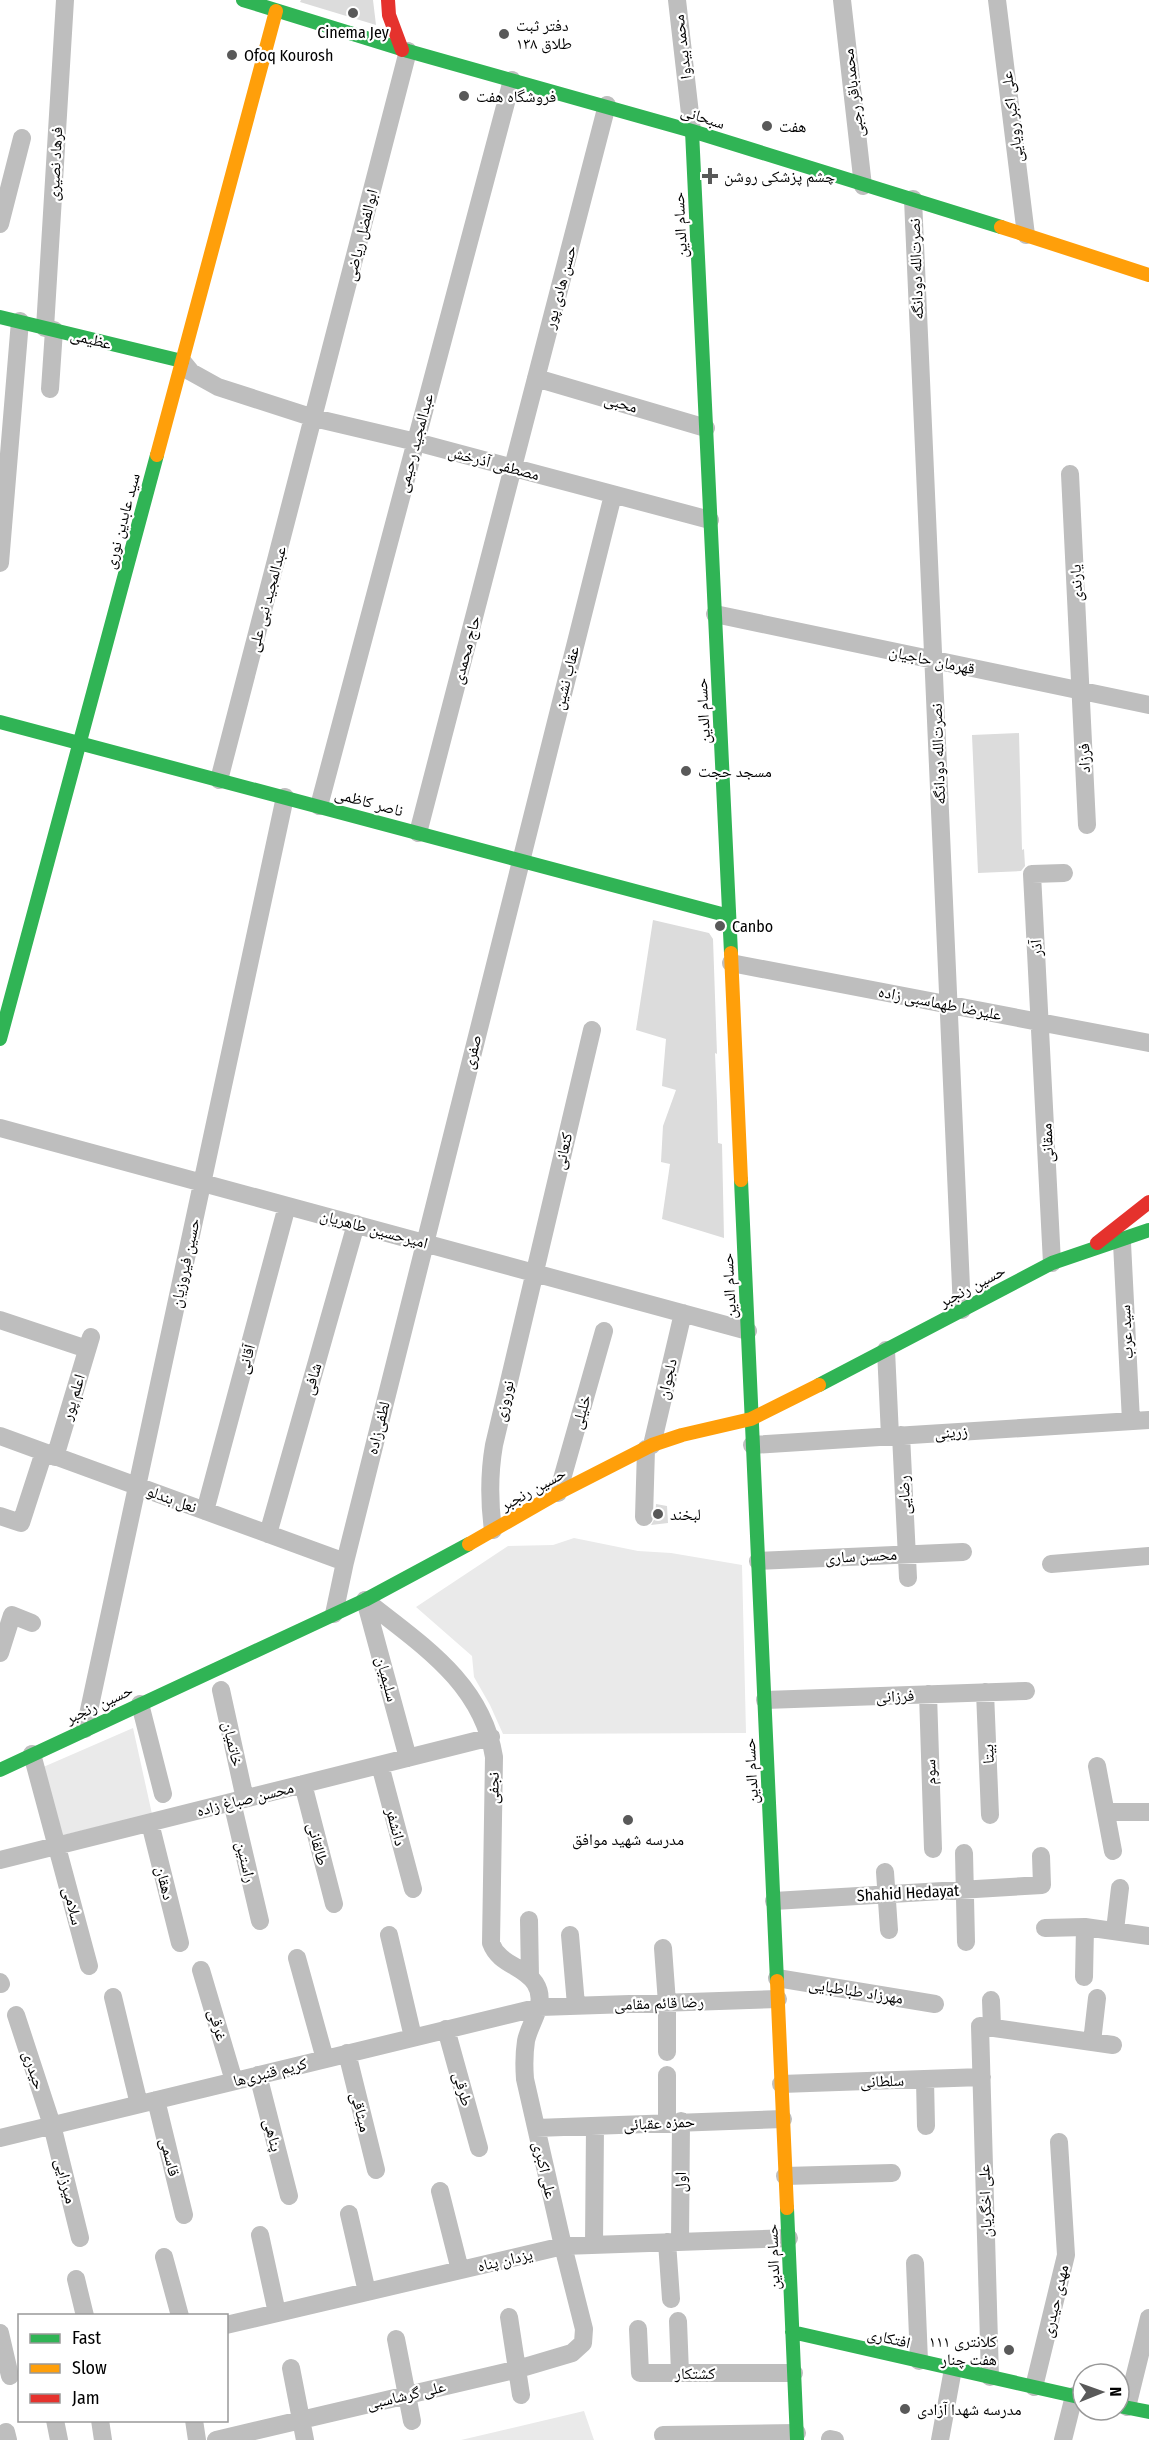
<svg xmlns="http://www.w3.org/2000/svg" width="1149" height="2440" viewBox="0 0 1149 2440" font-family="'Fira Sans Condensed','Noto Naskh Arabic',sans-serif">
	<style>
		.green { fill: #eaeaea }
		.building { fill: #dcdcdc }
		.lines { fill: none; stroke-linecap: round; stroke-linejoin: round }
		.street { stroke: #bebebe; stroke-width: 18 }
		.fast { stroke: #30b455; stroke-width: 14 }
		.slow { stroke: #ff9f0a; stroke-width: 14 }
		.jam { stroke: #e5322d; stroke-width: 14 }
		.poi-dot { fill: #595959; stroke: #fff; stroke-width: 2 }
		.labels { text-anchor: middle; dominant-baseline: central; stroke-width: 4.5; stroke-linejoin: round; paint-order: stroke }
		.poi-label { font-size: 16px; fill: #000; stroke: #fff; text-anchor: start }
		.street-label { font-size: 16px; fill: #000; stroke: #fff }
	</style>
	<rect width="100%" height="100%" fill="#fff"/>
	<!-- green -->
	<path class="green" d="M574 1538 638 1551 671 1553 742 1565 746 1733 503 1734 490 1705 474 1677 472 1656 416 1607 508 1546 553 1545Z
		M133 1728 152 1814 59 1836 41 1768Z
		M584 2411 594 2440H461Z"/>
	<!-- building -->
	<path class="building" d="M301 0H373L376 25 300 2Z
		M1019 733 1022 850 1024 849 1025 866 1021 871 978 873 972 735Z
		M653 920 709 933 713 939 717 1054 715 1053 717 1102 718 1143 722 1144 724 1238 662 1219 670 1164 661 1162 663 1126 676 1090 662 1086 666 1039 636 1030Z
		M656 1504 667 1506 668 1523 651 1525 655 1518Z"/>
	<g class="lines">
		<!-- street -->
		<path class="street" d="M677 0 692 131
			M842 0 863 186
			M997 0 1026 235
			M913 199 962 1310
			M0 224 22 138
			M45 328 65 0
			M182 361 191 372 218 387 314 418 416 442 710 520
			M536 378 706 428
			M50 389 54 330
			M1070 474 1087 825
			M0 563 20 321
			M715 614 1149 705
			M219 780 408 51
			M319 806 512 80
			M418 833 607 105
			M731 963 1149 1043
			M0 1128 748 1331
			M1122 1243 1131 1421
			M1052 1263 1032 874 1064 873
			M0 1320 87 1349
			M886 1350 890 1436
			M901 1435 908 1578
			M0 1436 345 1562
			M652 1445 683 1313
			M752 1445 1149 1420
			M55 1457 91 1337
			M558 1493 604 1331
			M205 1511 287 1206
			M0 1516 21 1523 44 1452
			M644 1517 646 1449
			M493 1530C489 1500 489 1474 494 1445L592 1030
			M268 1534 356 1224
			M758 1561 963 1552
			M1051 1564 1149 1556
			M365 1600 408 1758
			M334 1614 345 1562 613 495
			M0 1653 12 1615 32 1623
			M221 1690 245 1799
			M985 1692 990 1815
			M928 1694 933 1849
			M765 1700 1026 1691
			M140 1704 163 1794
			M85 1729 285 797
			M32 1754 89 1966
			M380 1765 413 1889
			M1097 1766 1113 1851
			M303 1784 334 1904
			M232 1802 260 1921
			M1106 1812H1149
			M150 1823 180 1943
			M964 1853 966 1942
			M0 1860 491 1737
			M885 1872 889 1930
			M774 1901 1042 1885 1041 1856
			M529 1920 530 1977
			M1045 1928 1085 1927 1149 1936
			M1115 1930 1120 1888
			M389 1935 413 2037
			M570 1935 576 2005
			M663 1948 667 2003V2052
			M297 1958 325 2059
			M201 1970 234 2081
			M1084 1977 1085 1927
			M777 1978 935 2004
			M0 1982 1 1984
			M113 1997 139 2104
			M991 2000 992 2027
			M16 2015 52 2125 80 2238
			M446 2029 479 2148
			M1092 2042 1097 1998
			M347 2053 376 2170
			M258 2075 289 2196
			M667 2075V2123
			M925 2080 926 2126
			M781 2084 982 2077
			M156 2100 184 2215
			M536 2128 783 2119
			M0 2138 540 2007 778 1999
			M785 2176 892 2173
			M440 2191 460 2270
			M349 2214 367 2292
			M260 2235 277 2313
			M667 2242 671 2299
			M680 2242 681 2121
			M594 2245 595 2126
			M164 2257 180 2316
			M915 2263 919 2361
			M76 2279 85 2316
			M509 2317 521 2395
			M678 2321 680 2373
			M226 2325 563 2246 789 2238
			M638 2329 640 2373H794
			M0 2333 10 2376
			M396 2339 412 2421
			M291 2368 305 2440
			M990 2377 980 2026 1113 2045
			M1034 2387 1066 2255 1059 2142
			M1127 2407 1149 2318
			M55 2420 59 2440
			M100 2420 103 2440
			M194 2420 197 2440
			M6 2432 8 2440
			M663 2435 797 2433
			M830 2439 835 2440
			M216 2440 518 2369 572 2353 583 2343 584 2329 563 2246 525 2079C524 2066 524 2054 526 2041 530 2021 548 2003 535 1983 523 1965 499 1965 491 1943L494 1757C482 1682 420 1644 365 1600
			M940 2440 953 2369
			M1063 2440 1074 2396"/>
		<!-- fast -->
		<path class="fast" d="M243 0 408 51 692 131 1001 227
			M692 131 731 953
			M0 317 182 361
			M0 722 729 916
			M0 1039 157 455
			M741 1180 777 1981
			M819 1385 1052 1263 1149 1230
			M0 1770 365 1600 469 1544
			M787 2208 797 2440
			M792 2332 1083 2398
			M1119 2406 1149 2412"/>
		<!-- slow -->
		<path class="slow" d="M1001 227 1149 275
			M157 455 276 11
			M731 953 741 1180
			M469 1544 558 1493 652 1445 682 1435 751 1419 819 1385
			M777 1981 787 2208"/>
		<!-- jam -->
		<path class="jam" d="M388 0 389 15 402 50
			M1097 1243 1149 1202"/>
	</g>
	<!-- markers -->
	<g class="poi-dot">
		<circle cx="353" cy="13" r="6"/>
		<circle cx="504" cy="34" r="6"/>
		<circle cx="232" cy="55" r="6"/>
		<circle cx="464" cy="96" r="6"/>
		<circle cx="767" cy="126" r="6"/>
		<path d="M707 167h6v6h6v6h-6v6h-6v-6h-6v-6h6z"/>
		<circle cx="686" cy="771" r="6"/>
		<circle cx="720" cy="926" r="6"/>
		<circle cx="658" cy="1514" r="6"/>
		<circle cx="628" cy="1820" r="6"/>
		<circle cx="1009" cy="2350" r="6"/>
		<circle cx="905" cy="2409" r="6"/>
	</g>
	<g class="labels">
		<!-- poi labels -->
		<g class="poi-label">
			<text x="516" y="25">دفتر ثبت<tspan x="516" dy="18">طلاق ۱۳۸</tspan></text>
			<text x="353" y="32" text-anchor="middle">Cinema Jey</text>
			<text x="244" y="55">Ofoq Kourosh</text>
			<text x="476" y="96">فروشگاه هفت</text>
			<text x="779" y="126">هفت</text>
			<text x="724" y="176">چشم پزشکی روشن</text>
			<text x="698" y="771">مسجد حجت</text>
			<text x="732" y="926">Canbo</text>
			<text x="670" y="1514">لبخند</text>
			<text x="628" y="1839" text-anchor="middle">مدرسه شهید موافق</text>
			<text x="997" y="2341" text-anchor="end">کلانتری ۱۱۱<tspan x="997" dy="18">هفت چنار</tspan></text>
			<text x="917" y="2409">مدرسه شهدا آزادی</text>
		</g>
		<!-- street labels -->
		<g class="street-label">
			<text transform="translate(682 47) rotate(-97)">محمد بیدوا</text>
			<text transform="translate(853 93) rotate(-97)">محمدباقر رجبی</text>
			<text transform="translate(703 117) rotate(18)">سبحانی</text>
			<text transform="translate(1012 117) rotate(-97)">علی اکبر رویایی</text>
			<text transform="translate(55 164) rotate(-87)">فرهاد نصیری</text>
			<text transform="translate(680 225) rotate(-93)">حسام الدین</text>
			<text transform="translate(361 235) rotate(-76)">ابوالفضل ریاضی</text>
			<text transform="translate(916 269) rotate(-92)">نصرت‌الله دودانگه</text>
			<text transform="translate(560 287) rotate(-75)">حسن هادی پور</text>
			<text transform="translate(91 339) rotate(14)">عظیمی</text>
			<text transform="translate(621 403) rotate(16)">محبی</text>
			<text transform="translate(415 443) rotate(-75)">عبدالمجید رحیمی</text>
			<text transform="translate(494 463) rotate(15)">مصطفی آذرخش</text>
			<text transform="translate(122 521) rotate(-75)">سید عابدین نوری</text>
			<text transform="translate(1076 583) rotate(-93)">یارندی</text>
			<text transform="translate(267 599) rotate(-75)">عبدالمجید نبی علی</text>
			<text transform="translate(466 650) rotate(-75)">حاج محمدی</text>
			<text transform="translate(932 660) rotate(12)">قهرمان حاجیان</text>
			<text transform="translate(566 678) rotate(-76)">عقاب نشین</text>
			<text transform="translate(703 711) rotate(-93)">حسام الدین</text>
			<text transform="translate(938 754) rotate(-92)">نصرت‌الله دودانگه</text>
			<text transform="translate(1084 758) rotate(-92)">فرزاد</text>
			<text transform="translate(369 802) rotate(15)">ناصر کاظمی</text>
			<text transform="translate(1036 948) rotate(-94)">آذر</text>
			<text transform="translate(940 1003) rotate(11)">علیرضا طهماسبی زاده</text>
			<text transform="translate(472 1052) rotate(-76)">صفری</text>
			<text transform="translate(1047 1143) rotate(-93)">ممقانی</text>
			<text transform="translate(563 1151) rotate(-77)">کنعانی</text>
			<text transform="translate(374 1229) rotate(15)">امیرحسین طاهریان</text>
			<text transform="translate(185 1263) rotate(-78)">حسین فیروزیان</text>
			<text transform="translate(729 1286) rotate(-93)">حسام الدین</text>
			<text transform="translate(972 1286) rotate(-28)">حسین رنجبر</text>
			<text transform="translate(1126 1332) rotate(-93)">سید عرب</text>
			<text transform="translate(246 1359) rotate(-75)">آقانی</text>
			<text transform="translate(312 1379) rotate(-74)">شافی</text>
			<text transform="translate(667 1379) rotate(-77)">دلجوان</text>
			<text transform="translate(73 1397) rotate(-73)">اعلم پور</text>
			<text transform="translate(504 1401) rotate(-77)">نوروزی</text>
			<text transform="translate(581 1412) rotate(-74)">خلیلی</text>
			<text transform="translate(378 1428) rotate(-76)">لطفی‌زاده</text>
			<text transform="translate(951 1432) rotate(-4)">زرینی</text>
			<text transform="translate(533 1489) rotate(-29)">حسین رنجبر</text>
			<text transform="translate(904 1495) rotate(-92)">رضایی</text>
			<text transform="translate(172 1499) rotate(20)">نعل بندلو</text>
			<text transform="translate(861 1556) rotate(-3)">محسن ساری</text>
			<text transform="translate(387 1679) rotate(75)">سلیمیان</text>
			<text transform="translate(895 1696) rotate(-2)">فرزانی</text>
			<text transform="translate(99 1704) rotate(-25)">حسین رنجبر</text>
			<text transform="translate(233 1744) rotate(77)">خاتمیان</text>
			<text transform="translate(988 1754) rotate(-92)">بیتا</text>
			<text transform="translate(751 1771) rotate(-93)">حسام الدین</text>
			<text transform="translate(930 1772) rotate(-92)">سوم</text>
			<text transform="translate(493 1788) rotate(-89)">نجفی</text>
			<text transform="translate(245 1799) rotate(-14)">محسن صباغ زاده</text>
			<text transform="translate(396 1827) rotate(75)">دانشفر</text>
			<text transform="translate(318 1844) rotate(76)">طالقانی</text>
			<text transform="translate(246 1862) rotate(77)">راستین</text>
			<text transform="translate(165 1883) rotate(76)">دهقان</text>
			<text transform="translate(908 1893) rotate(-3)">Shahid Hedayat</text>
			<text transform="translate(73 1906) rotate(76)">سلامی</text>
			<text transform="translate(856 1991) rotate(9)">مهرزاد طباطبایی</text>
			<text transform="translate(659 2003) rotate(-2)">رضا قائم مقامی</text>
			<text transform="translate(218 2025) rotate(74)">غرقی</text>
			<text transform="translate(34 2070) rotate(72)">حیدری</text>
			<text transform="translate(270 2072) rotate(-14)">کریم قنبری‌ها</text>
			<text transform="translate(882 2081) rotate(-2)">سلطانی</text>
			<text transform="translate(463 2089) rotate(75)">طرقی</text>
			<text transform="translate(361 2112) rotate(76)">میثاقی</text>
			<text transform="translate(659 2123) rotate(-3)">حمزه عقبائی</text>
			<text transform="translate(273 2135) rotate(76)">پناهی</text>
			<text transform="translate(170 2157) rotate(76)">قاسمی</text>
			<text transform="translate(545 2170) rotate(77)">علی اکبری</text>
			<text transform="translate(66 2181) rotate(76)">میرزایی</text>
			<text transform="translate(680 2182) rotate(-90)">اول</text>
			<text transform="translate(985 2201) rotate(-92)">علی اخگریان</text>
			<text transform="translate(773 2257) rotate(-92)">حسام الدین</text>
			<text transform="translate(505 2260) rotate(-13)">یزدان پناه</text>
			<text transform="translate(1055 2301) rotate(-77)">مهدی حیدری</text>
			<text transform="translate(889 2338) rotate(13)">افتکاری</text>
			<text x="695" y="2373">کشتکار</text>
			<text transform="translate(406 2395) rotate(-13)">علی گرشاسبی</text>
		</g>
	</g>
	<!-- legend -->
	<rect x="18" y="2314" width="210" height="108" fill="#ffffff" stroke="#999999" stroke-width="1.5"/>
	<rect x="30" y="2334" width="30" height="9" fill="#30b455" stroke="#999999" stroke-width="1.5"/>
	<text x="72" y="2344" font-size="18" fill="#000000">Fast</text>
	<rect x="30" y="2364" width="30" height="9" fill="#ff9f0a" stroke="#999999" stroke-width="1.5"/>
	<text x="72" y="2374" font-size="18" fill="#000000">Slow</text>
	<rect x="30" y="2394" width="30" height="9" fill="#e5322d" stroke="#999999" stroke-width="1.5"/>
	<text x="72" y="2404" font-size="18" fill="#000000">Jam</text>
	<!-- north arrow -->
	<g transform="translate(1101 2392) rotate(89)"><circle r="28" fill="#ffffff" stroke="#999999" stroke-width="1.5"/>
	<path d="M0-4.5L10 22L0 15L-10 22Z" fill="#595959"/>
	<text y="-9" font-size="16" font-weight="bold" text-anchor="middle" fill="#000000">N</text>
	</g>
</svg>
